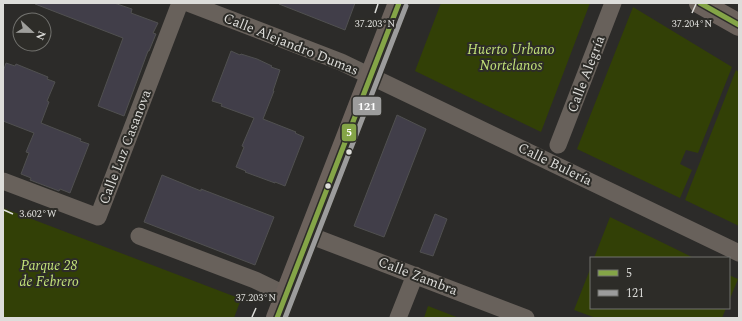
<svg xmlns="http://www.w3.org/2000/svg" width="742" height="321" viewBox="0 0 742 321" font-family="Spectral,serif">
	<style>
		.green { fill: #324006 }
		.building { fill: #413e49; stroke: #505050 }
		.lines { fill: none; stroke-linecap: round; stroke-linejoin: round }
		.street { stroke: #68615b; stroke-width: 17 }
		.secondary { stroke: #6c625c; stroke-width: 22 }
		.bus-1-casing { stroke: #2d2c28; stroke-width: 8 }
		.bus-2-casing { stroke: #2d2c28; stroke-width: 8 }
		.bus-1 { stroke: #84a547; stroke-width: 5 }
		.bus-2 { stroke: #9c9c9c; stroke-width: 5 }
		.ticks { fill: none; stroke: #ddddda; stroke-width: 1.5 }
		.bus-dot { fill: #ddddda; stroke: #2d2c28; stroke-width: 1.5 }
		.labels { text-anchor: middle; dominant-baseline: central; stroke-width: 4; stroke-linejoin: round; paint-order: stroke }
		.street-label { font-size: 14px; fill: #ddddda; stroke: #2d2c28 }
		.park-label { font-size: 14px; font-style: italic; fill: #c2e279; stroke: #2d2c28 }
		.ticks-label { font-size: 10px; text-anchor: middle; fill: #ddddda; stroke: #2d2c28; stroke-width: 4; stroke-linejoin: round; paint-order: stroke }
		.line-badge { stroke: #2d2c28; stroke-width: 1.5 }
		.badge-label { font-size: 11px; text-anchor: middle; font-weight: bold; fill: #fff }
	</style>
	<rect width="100%" height="100%" fill="#2c2b29"/>
	<!-- green -->
	<path class="green" d="M441 3H590L541 132 415 71Z
		M633 7 732 67 698 153 686 150 680 164 692 170 680 198 577 149Z
		M736 70 739 72V226L685 200Z
		M3 208 241 299 234 318H3Z
		M610 217 694 258H594Z
		M591 267V308H726L722 318H596L574 310Z
		M729 275 738 279 729 301Z
		M428 306 459 318H424Z"/>
	<!-- building -->
	<path class="building" d="M35 3H114L132 9 131 13 158 23 153 33 156 34 149 51H148L124 116 98 106 123 38 35 4Z
		M279 3H355L345 30 279 4Z
		M231 51 240 55 241 54 257 59 272 66 271 67 280 70 273 91H274L263 119 296 132 295 133 304 137 285 186 275 182V183L245 172 246 171 236 167 244 147 242 146 254 118 221 106 222 104 212 101Z
		M6 63 15 66 16 64 48 77 47 79 55 82 47 101 49 102 41 123 81 139 80 141 89 144 70 193 60 189 59 191 30 180 31 178 21 174 29 153 26 152 34 133 3 121V72Z
		M397 115 426 129 384 237 354 226Z
		M162 175 201 191V189L274 217 255 265 144 222Z
		M435 214 447 219 433 256 420 252Z"/>
	<g class="lines">
		<!-- street -->
		<path class="street" d="M188 3 341 62 739 253
			M558 145 613 3
			M3 181 98 217 180 3
			M309 235 526 318
			M139 236 255 280 286 295
			M398 318 415 275"/>
		<!-- secondary -->
		<path class="secondary" d="M700 3 739 25
			M277 318 399 3"/>
		<defs>
			<path id="bus-1" d="M700 3 739 25
				M277 318 399 3"/>
			<path id="bus-2" d="M285 318 406 6"/>
		</defs>
		<!-- bus-1 casing -->
		<use href="#bus-1" class="bus-1-casing"/>
		<!-- bus-2 casing -->
		<use href="#bus-2" class="bus-2-casing"/>
		<!-- bus-1 -->
		<use href="#bus-1" class="bus-1"/>
		<!-- bus-2 -->
		<use href="#bus-2" class="bus-2"/>
	</g>
	<!-- ticks -->
	<path class="ticks" d="M375 13 378 4M692 13 696 4M4 210 13 214M252 317 256 308"/>
	<!-- markers -->
	<g class="bus-dot">
		<circle cx="349" cy="152" r="3.5"/>
		<circle cx="328" cy="186" r="3.5"/>
	</g>
	<g class="labels">
		<!-- street labels -->
		<g class="street-label">
			<text transform="translate(291 44) rotate(22)">Calle Alejandro Dumas</text>
			<text transform="translate(586 74) rotate(-69)">Calle Alegría</text>
			<text transform="translate(125 147) rotate(-69)">Calle Luz Casanova</text>
			<text transform="translate(555 164) rotate(26)">Calle Bulería</text>
			<text transform="translate(418 276) rotate(21)">Calle Zambra</text>
		</g>
		<!-- park labels -->
		<g class="park-label">
			<text x="511" y="49">Huerto Urbano<tspan x="511" dy="16">Nortelanos</tspan></text>
			<text x="49" y="265">Parque 28<tspan x="49" dy="16">de Febrero</tspan></text>
		</g>
	</g>
	<g class="ticks-label">
		<text x="375" y="27">37.203°N</text>
		<text x="692" y="27">37.204°N</text>
		<text x="38" y="217">3.602°W</text>
		<text x="256" y="301">37.203°N</text>
	</g>
	<g class="line-badge">
		<rect x="352" y="96" width="30" height="20" rx="4" fill="#9c9c9c"/>
		<rect x="341" y="123" width="16" height="19" rx="4" fill="#84a547"/>
	</g>
	<g class="badge-label">
		<text x="367" y="110">121</text>
		<text x="349" y="136">5</text>
	</g>
	<!-- border -->
	<rect width="742" height="321" fill="none" stroke="#ddddda" stroke-width="8"/>
	<!-- legend -->
	<rect x="590" y="257" width="140" height="52" fill="#2d2c28" stroke="#73736f"/>
	<rect x="598" y="270" width="20" height="6" fill="#84a547" stroke="#73736f"/>
	<text x="626" y="277" font-size="12" fill="#ddddda">5</text>
	<rect x="598" y="290" width="20" height="6" fill="#9c9c9c" stroke="#73736f"/>
	<text x="626" y="297" font-size="12" fill="#ddddda">121</text>
	<!-- north arrow -->
	<g transform="translate(32 32) rotate(112)"><circle r="19" fill="#2d2c28" stroke="#73736f"/>
	<path d="M0-3L7 15L0 10L-7 15Z" fill="#9f9f9c"/>
	<text y="-6" font-size="11" font-weight="bold" text-anchor="middle" fill="#ddddda">N</text>
	</g>
</svg>
